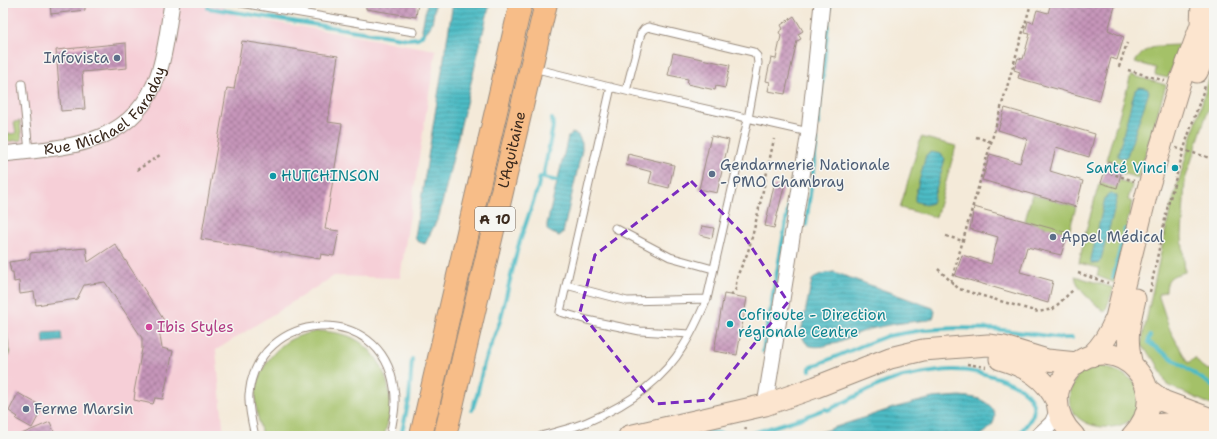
<svg xmlns="http://www.w3.org/2000/svg" width="1217" height="439" viewBox="0 0 1217 439" font-family="'Shantell Sans',sans-serif">
	<style>
		.built { fill: #f6cfd7 }
		.green { fill: #a4c168; stroke: #707643 }
		.forest { fill: url(#forest-crowns); stroke: #5f683d }
		.water { fill: url(#water-rules); stroke: #447272 }
		.lines { fill: none; stroke-linecap: round; stroke-linejoin: round }
		.stream { stroke: #4dbbc5; stroke-width: 4 }
		.building { fill: url(#building-cross-hatch) }
		.lane-casing { stroke: #988a7c; stroke-width: 9 }
		.street-casing { stroke: #988a7c; stroke-width: 17 }
		.secondary-casing { stroke: #988a7c; stroke-width: 23 }
		.highway-casing { stroke: #988a7c; stroke-width: 24 }
		.path { stroke: #988a7c; stroke-width: 2.5; stroke-dasharray: 3 3; stroke-linecap: butt }
		.lane { stroke: #fff; stroke-width: 7 }
		.street { stroke: #fff; stroke-width: 15 }
		.secondary { stroke: #fce5cf; stroke-width: 21 }
		.highway { stroke: #f7bd88; stroke-width: 22 }
		.marked { fill: none; stroke: #7b2cbf; stroke-width: 3; stroke-dasharray: 8 5; stroke-linejoin: round }
		.service-dot { fill: #5c6f8a; stroke: #f6f6f2; stroke-width: 1.5 }
		.culture-dot { fill: #0f9aa8; stroke: #f6f6f2; stroke-width: 1.5 }
		.hotel-dot { fill: #d1479c; stroke: #f6f6f2; stroke-width: 1.5 }
		.labels { text-anchor: middle; dominant-baseline: central; stroke-width: 3; stroke-linejoin: round; paint-order: stroke }
		.shield { fill: #f6f6f2; stroke: #73675e; stroke-width: 1 }
		.shield-label { font-size: 14px; font-weight: bold; fill: #3b2a1e }
		.service-label { font-size: 15px; fill: #4e5e75; stroke: #f6f6f2; text-anchor: start }
		.street-label { font-size: 15px; fill: #3b2a1e; stroke: #f6f6f2 }
		.culture-label { font-size: 15px; fill: #0d838f; stroke: #f6f6f2; text-anchor: start }
		.hotel-label { font-size: 15px; fill: #b23c85; stroke: #f6f6f2; text-anchor: start }
	</style>
	<defs>
		<pattern id="forest-crowns" width="20" height="18" patternUnits="userSpaceOnUse"><rect width="20" height="18" fill="#83a75c"/><path d="M2 6a3 3 0 1 1 6 0M12 15a3 3 0 1 1 6 0" fill="none" stroke="#6c884b"/></pattern>
		<pattern id="water-rules" width="6" height="5" patternUnits="userSpaceOnUse"><rect width="6" height="5" fill="#4dbbc5"/><path d="M0 2.5h6" fill="none" stroke="#41989f"/></pattern>
		<pattern id="building-cross-hatch" width="8" height="8" patternUnits="userSpaceOnUse"><rect width="8" height="8" fill="#c695ba"/><path d="M0 0l8 8M0 8l8-8" fill="none" stroke="#a27a97"/></pattern>
	</defs>
	<rect width="100%" height="100%" fill="#f6f6f2"/>
	<filter id="ink" filterUnits="userSpaceOnUse"><feTurbulence type="fractalNoise" baseFrequency=".025" numOctaves="2"/><feDisplacementMap in="SourceGraphic" scale="8" xChannelSelector="R" yChannelSelector="G"/><feConvolveMatrix kernelMatrix="1 2 1 2 8 2 1 2 1" color-interpolation-filters="sRGB"/></filter>
	<filter id="wash" filterUnits="userSpaceOnUse"><feTurbulence type="fractalNoise" baseFrequency=".012" numOctaves="4" result="noise"/><feDisplacementMap in="SourceGraphic" scale="16" xChannelSelector="R" yChannelSelector="G"/><feGaussianBlur stdDeviation="0.9" result="paint"/><feColorMatrix in="noise" values="0 0 0 0 0 0 0 0 0 0 0 0 0 0 0 0 0 1.4 0 .05"/><feComposite in="paint" operator="in"/></filter>
	<g filter="url(#wash)">
		<rect width="100%" height="100%" fill="#f4ead9"/>
		<!-- built -->
		<path class="built" d="M3 3H217L238 16 436 50 400 278 334 276 216 350 224 436H3Z"/>
		<!-- green -->
		<path class="green" d="M1179 45 1168 78 1155 75 1156 68 1135 62C1147 44 1160 46 1179 45Z
			M1214 68V99L1208 110 1185 180 1182 237 1185 272C1172 276 1167 276 1166 291L1158 294 1170 330 1188 363 1195 358C1200 365 1205 371 1214 370V406L1167 385 1156 362 1141 345 1170 210 1209 79Z
			M1131 75 1166 85 1138 178 1121 173 1123 166 1106 160Z
			M20 121 22 140 3 142V135L16 133 14 122Z
			M921 137 956 146 936 217 900 208Z
			M1119 180 1132 185 1128 200 1132 202 1127 225 1129 226 1115 283 1097 276 1099 268 1079 263 1087 227 1099 184 1101 183Z
			M1032 194 1076 207 1069 232 1062 230V232L1025 221Z
			M1075 276 1114 288 1105 312C1093 301 1078 293 1075 276Z
			M320 331C331 332 343 333 353 338 380 351 392 384 390 412 389 420 386 428 384 436H262C260 426 257 416 256 405 253 382 266 357 285 343 295 336 308 333 320 331Z
			M1098 365C1112 370 1141 376 1138 396 1137 402 1137 411 1134 417 1113 439 1054 424 1073 384 1075 379 1079 373 1084 371 1088 368 1094 367 1098 365Z"/>
		<!-- forest -->
		<path class="forest" d="M6 330 10 353 3 367V334Z"/>
		<!-- water -->
		<path class="water" d="M427 3H435C433 14 434 29 423 34L422 29Z
			M453 3H490L439 216 425 244 417 241 415 237Z
			M1141 87 1148 89 1149 92 1127 156 1124 158 1118 157V154L1134 93 1137 88Z
			M572 133 578 135 582 143V150L563 233 559 236 552 233 547 230V224L568 137Z
			M931 152 941 154 945 159 932 203 925 205 915 201V196L926 155Z
			M1108 194H1113L1117 196V199L1101 259 1098 264 1091 263V259L1105 198Z
			M834 272 933 308 935 312 933 318 929 320C908 322 888 324 867 330 852 335 827 350 811 346 805 345 803 338 801 332L812 280C819 274 825 273 834 272Z
			M61 332 62 341 44 343 43 333Z
			M960 396C966 397 973 397 979 399 1002 409 998 424 980 436H809L893 408 933 398Z"/>
		<g class="lines">
			<!-- stream -->
			<path class="stream" d="M208 8 408 39 418 38 423 34
				M818 124 830 3
				M543 178 553 126 552 119
				M806 225 817 140
				M1113 278 1125 229
				M1150 336 1148 342 1214 387
				M763 351 795 171
				M810 370 809 368 861 346 887 336 923 330 956 328 995 329 1062 338H1072
				M472 410 477 395 484 363 500 321 518 247 538 187 540 177 557 181
				M750 434 802 418 825 409 828 410C852 399 877 383 903 377 919 374 937 370 954 370 975 370 1040 382 1033 414 1030 422 1023 429 1017 436
				M401 436 409 400 412 359
				M690 436C706 432 713 430 729 436"/>
		</g>
		<g id="blocks">
			<!-- building -->
			<path class="building" d="M50 3H85V10L51 14Z
				M366 3H418L416 17 366 9Z
				M1051 3H1116L1108 30 1124 37 1117 60 1111 58 1099 101 1018 78 1020 72 1014 70 1018 58 1023 59 1030 34 1025 33 1028 21 1033 23 1037 10 1048 13Z
				M794 16 803 31 798 34 801 39 797 41 785 94 768 91 770 82 766 81 771 58 776 59 781 36 779 32 783 29 781 25Z
				M242 41 338 56 328 122 342 124 325 229 339 231 334 256 321 254 320 259 201 239 227 88 234 89Z
				M126 43 127 68 82 72 85 109 61 111 56 50Z
				M673 53 730 65 725 88 716 86 715 90 687 84 688 79 668 75Z
				M1005 108 1095 134 1089 157 1056 147 1050 171 1083 181 1076 207 982 180 990 154 1020 163 1027 139 998 130Z
				M711 136 729 140 717 193 699 189Z
				M628 154 674 165 669 188 649 183 652 172 626 165Z
				M1108 161 1123 166 1117 188 1101 183Z
				M774 185 784 187 774 228 765 226Z
				M974 207 1068 233 1061 255 1027 247 1020 272 1053 281 1048 303 955 276 962 255 991 264 998 237 970 229Z
				M702 226 714 228 712 238 700 235Z
				M115 244 167 325 159 330 162 348 173 351 163 399 155 398 153 404 134 400 135 392H134L142 349V338L105 282 84 285 77 299 36 305 34 292 20 294 19 281 14 282 13 272H11L9 262 30 259V253L86 248 88 262Z
				M724 294 747 298 737 355 714 351Z
				M18 393 43 407 32 428 16 419 18 417 9 411Z
				M50 422 56 436H17Z"/>
		</g>
	</g>
	<g filter="url(#ink)">
		<use href="#blocks" fill-opacity="0" stroke="#988a7c" stroke-width="1"/>
		<g class="lines">
			<defs>
				<path id="lane" d="M241 3 414 32
					M533 68 626 91 809 132
					M22 84 29 151
					M611 87 560 312 587 320 640 331 690 334
					M615 228 670 257 713 269
					M566 285 627 301 707 299
					M255 436C252 423 248 407 249 394 257 309 382 300 394 388 397 404 393 420 390 436
					M541 436C556 432 573 428 587 422 625 406 663 381 684 345 693 331 700 315 707 299L748 119 758 63 757 56 753 52 648 27 644 29 641 33 626 91"/>
				<g id="street">
					<path id="s1" d="M3 154C66 147 133 147 158 75 166 52 168 27 172 3"/>
					<path d="M765 405 809 132 822 3"/>
					<path d="M1038 436 1052 423 1058 410"/>
				</g>
				<path id="secondary" d="M1197 72 1205 55 1214 39
					M1091 356C1103 345 1110 333 1116 318L1147 192 1180 82 1201 25 1202 3
					M1000 359C1026 367 1045 376 1057 402
					M1132 365C1125 339 1129 324 1135 299
					M1147 389 1163 401 1214 420
					M1139 429 1153 425 1165 424 1214 430
					M629 436 765 405 816 387 890 358 923 350 988 345 1004 347 1047 360 1077 363
					M1074 436C1062 424 1055 409 1058 392 1060 382 1066 373 1073 366 1116 328 1178 389 1132 436"/>
				<g id="highway">
					<path d="M421 436 521 3"/>
					<path id="s2" d="M445 436 546 3"/>
				</g>
			</defs>
			<!-- lane casing -->
			<use href="#lane" class="lane-casing"/>
			<!-- street casing -->
			<use href="#street" class="street-casing"/>
			<!-- secondary casing -->
			<use href="#secondary" class="secondary-casing"/>
			<!-- highway casing -->
			<use href="#highway" class="highway-casing"/>
			<!-- path -->
			<path class="path" d="M1119 67 1127 43
				M1128 70 1165 81
				M976 137 992 142
				M1176 148 1214 159
				M137 170 160 155
				M1104 171 1134 181
				M946 236 963 241
				M938 269 959 289 1038 312 1053 309 1073 290
				M1078 273 1108 283
				M951 282 1030 7V3
				M1150 292 1168 205 1187 139 1205 86
				M731 295 736 289C735 273 745 263 749 248 759 212 766 176 774 139
				M967 364 986 367
				M745 436 746 425"/>
			<!-- lane -->
			<use href="#lane" class="lane"/>
			<!-- street -->
			<use href="#street" class="street"/>
			<!-- secondary -->
			<use href="#secondary" class="secondary"/>
			<!-- highway -->
			<use href="#highway" class="highway"/>
		</g>
	</g>
	<!-- marked area -->
	<path class="marked" d="M691 181 742 233 788 302 709 400 655 404 580 312 595 255Z"/>
	<!-- markers -->
	<g class="service-dot">
		<circle cx="117" cy="58" r="4"/>
		<circle cx="712" cy="174" r="4"/>
		<circle cx="1053" cy="237" r="4"/>
		<circle cx="26" cy="409" r="4"/>
	</g>
	<g class="culture-dot">
		<circle cx="1175" cy="168" r="4"/>
		<circle cx="273" cy="176" r="4"/>
		<circle cx="730" cy="324" r="4"/>
	</g>
	<circle class="hotel-dot" cx="149" cy="327" r="4"/>
	<g class="labels">
		<!-- shield labels -->
		<rect class="shield" x="475" y="207" width="40" height="24" rx="3"/>
		<g class="shield-label">
			<text x="495" y="219">A 10</text>
		</g>
		<!-- service labels -->
		<g class="service-label">
			<text x="109" y="58" text-anchor="end">Infovista</text>
			<text x="720" y="165">Gendarmerie Nationale<tspan x="720" dy="17">- PMO Chambray</tspan></text>
			<text x="1061" y="237">Appel Médical</text>
			<text x="34" y="409">Ferme Marsin</text>
		</g>
		<!-- street labels -->
		<g class="street-label">
			<text stroke="none"><textPath href="#s1" startOffset="118">Rue Michael Faraday</textPath></text>
			<text stroke="none"><textPath href="#s2" startOffset="294">L'Aquitaine</textPath></text>
		</g>
		<!-- culture labels -->
		<g class="culture-label">
			<text x="1167" y="168" text-anchor="end">Santé Vinci</text>
			<text x="281" y="176">HUTCHINSON</text>
			<text x="738" y="315">Cofiroute - Direction<tspan x="738" dy="17">régionale Centre</tspan></text>
		</g>
		<!-- hotel labels -->
		<g class="hotel-label">
			<text x="157" y="327">Ibis Styles</text>
		</g>
	</g>
	<!-- margin -->
	<rect width="1217" height="439" fill="none" stroke="#f6f6f2" stroke-width="16"/>
</svg>
